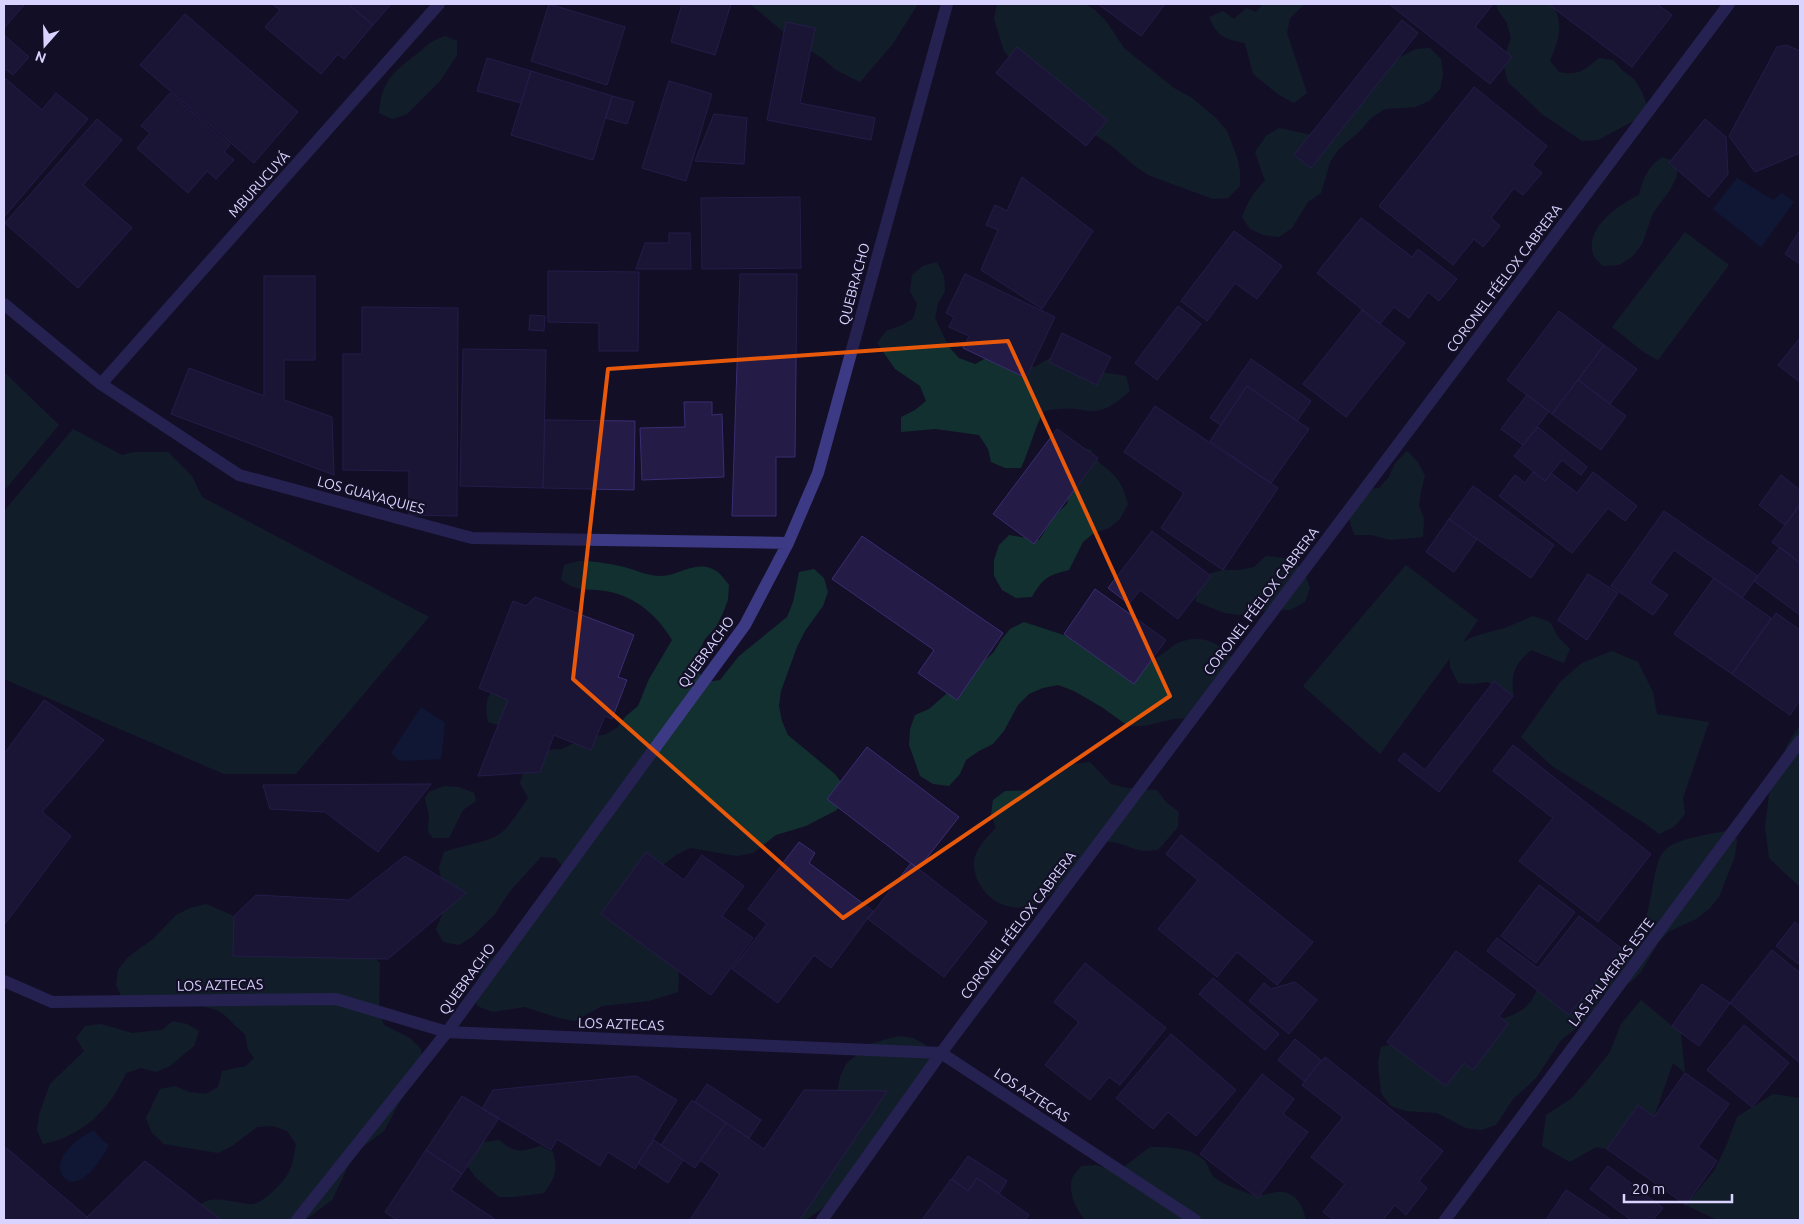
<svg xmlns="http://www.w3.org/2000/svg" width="1804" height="1224" viewBox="0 0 1804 1224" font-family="Ubuntu,sans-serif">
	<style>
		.green { fill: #12302f }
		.water { fill: #0c2248 }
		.building { fill: #241b47; stroke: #3b2d73 }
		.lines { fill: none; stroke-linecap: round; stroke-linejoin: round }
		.minor { stroke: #3d3a85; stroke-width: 12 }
		.marked { fill: none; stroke: #e8590c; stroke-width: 4; stroke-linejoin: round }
		.labels { text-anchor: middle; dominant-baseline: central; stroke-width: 4.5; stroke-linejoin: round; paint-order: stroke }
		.street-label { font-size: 14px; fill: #d9d4ff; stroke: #130f26 }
	</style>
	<rect width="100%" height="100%" fill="#130f26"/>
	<!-- green -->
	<path class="green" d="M750 4H918L892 45 860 82 836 70 822 58 791 38Z
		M997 4H1085L1095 10 1106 21 1124 48 1174 88 1192 98 1216 118 1227 131 1237 157 1240 171V186L1228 198 1213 199 1148 175 1135 166 1109 144 1078 124 1015 64 1004 51 994 19Z
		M1263 4H1305L1290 18 1287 33 1307 93 1294 103 1279 95 1253 74 1245 43C1224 39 1218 37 1209 17L1223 11 1234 19 1246 8 1256 12Z
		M1496 4H1552C1565 25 1558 40 1550 61L1559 72C1579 76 1584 70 1599 58L1613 60 1623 71 1634 79 1642 92 1647 106 1639 118 1598 140 1582 141 1542 114 1508 82 1504 67 1506 52 1511 38 1507 23 1498 10Z
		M445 36 457 41V55L440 81 407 114 392 119 379 113C382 79 393 73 418 53 430 43 430 42 445 36Z
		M1430 48 1441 59 1443 75 1440 89 1429 101 1415 107 1385 109 1371 118 1361 130 1339 149 1330 162 1321 193 1308 202 1292 228 1279 237 1263 235 1250 229 1242 217C1248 202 1253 192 1265 181L1255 152 1266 136 1279 128 1312 135 1386 64 1416 49Z
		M1662 157 1676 162 1677 176 1670 190 1653 213 1642 244 1633 256 1619 265 1603 266C1600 263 1594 258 1593 254 1585 227 1619 205 1639 195 1644 176 1647 169 1662 157Z
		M1685 232 1729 265 1658 360 1645 353 1612 327Z
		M937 262 944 276 945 291 938 304 935 318 949 347 959 358 975 364 988 357 1035 367 1048 359H1064L1094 371 1126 376 1130 391C1122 398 1113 406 1103 409 1093 413 1086 410 1076 409 1065 408 1054 409 1044 411 1034 429 1030 449 1021 468H1005L991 462 988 449 979 435 935 429 901 432V417L915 410 926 401 920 386 895 369 877 343 886 331 900 326 913 319 917 304 910 291 912 275 923 266Z
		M4 372 59 425 4 491Z
		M73 429 122 455 134 452H168L192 476 202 497 429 617 296 774H224L4 679V511Z
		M1078 447 1092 450 1091 455C1112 475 1120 474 1128 504L1120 519 1109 528 1094 533 1083 542 1069 570C1048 575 1043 578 1032 597L1016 598 1002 590 994 576V560L999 545 1009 535 1039 540 1055 515 1067 504Z
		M1407 451 1418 462 1425 476 1421 491 1419 505 1424 519 1423 537 1390 540 1372 535H1354L1348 515 1364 490 1379 488 1389 477 1395 463Z
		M1266 556C1293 558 1302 562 1310 588L1305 602 1290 610 1275 609 1240 615 1224 613 1195 601 1200 588 1208 574 1223 570H1240L1254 567Z
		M579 561C593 561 607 563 620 566 634 569 647 576 661 576 677 576 693 562 710 568 719 571 723 577 729 585L728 600 723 613 716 627 705 639 698 654 696 669 706 682 720 680 739 656 787 617 793 602 799 572 814 569 824 578 828 592 823 606 805 631 797 647 781 691 779 706 782 721 788 735 835 774 844 786 847 801 835 811 806 826 776 835 753 853 737 856 690 848 676 855 663 865 679 977 678 992 649 1001 602 1006 575 1021 559 1018 525 1007 493 1012 477 1006 474 990 479 976 487 962 507 944 565 870 556 858 541 857 510 891 494 915 472 937 459 945 443 942 436 929 442 915 444 898 439 867 444 852C462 845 485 844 501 833 509 827 522 807 528 798L520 783 525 768 546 750 562 749 588 736 604 735 617 728 626 716 638 706 649 679 672 640C658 616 634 595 605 591 596 589 583 591 574 587 570 586 565 582 561 580L564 565Z
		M1406 565 1478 620 1463 642 1475 636 1505 628 1533 616 1550 622 1558 637 1570 649 1564 663 1531 650C1512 667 1512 672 1513 696L1487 682 1473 684 1458 683 1450 667V658L1380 754 1303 686Z
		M1024 622 1137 659C1142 659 1149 661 1153 659 1162 656 1168 649 1176 644 1198 633 1218 641 1232 658L1190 718 1174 719 1144 726H1128L1103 708 1074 691 1058 685 1043 688 1029 694 1018 705 1004 731 993 744 979 751 966 760 960 774 949 786 933 784 920 776 909 745 910 729 915 715 929 709 993 653 1001 640 1010 629Z
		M1612 651 1638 662 1653 692 1657 714 1709 722 1683 798 1685 814 1674 827 1659 834 1646 824 1552 766 1521 737 1561 681 1582 663Z
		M500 683H516L504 727 488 722C485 703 485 697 500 683Z
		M1800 725V887L1769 858 1765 827 1769 795 1787 745Z
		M1090 762 1111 784 1126 788 1157 790 1166 802 1179 812 1178 827 1158 850C1153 850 1148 851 1143 851 1129 849 1113 837 1099 844 1094 846 1090 854 1086 858 1064 882 1037 921 999 903 985 896 976 882 974 867 972 852 987 837 996 828L991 814 993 800 1005 791 1035 790 1060 772 1074 764Z
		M444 786 459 787 474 793 476 801 463 810 449 838H433C424 828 430 826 429 815 428 809 426 804 425 798L429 792Z
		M1726 831 1737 840 1735 856 1719 897 1709 909 1696 919 1668 932 1658 943 1641 972 1631 982 1603 994 1595 1008 1584 1022 1561 1040 1536 1078 1513 1099 1496 1125 1481 1130 1466 1128 1437 1113 1406 1111 1391 1106 1381 1093 1378 1062 1381 1047 1505 1018C1523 1011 1530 1007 1537 989 1568 975 1616 959 1637 933 1657 911 1648 858 1670 846 1684 838 1710 834 1726 831Z
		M206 904 234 916 369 952 380 963 379 1010 384 1025 410 1038 421 1049 423 1065 417 1078 399 1103 384 1131 360 1149 351 1160 332 1200 305 1220H190C202 1193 217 1199 242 1203 245 1203 250 1205 253 1204 264 1203 282 1183 288 1174 293 1165 294 1154 296 1144L287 1131 273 1126 257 1127 232 1146 218 1153 164 1144 152 1133 146 1118 160 1089 175 1086 189 1092 205 1094 218 1087 222 1071 246 1066 254 1058 248 1050 245 1034C236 1028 230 1019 222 1013 206 1002 144 1000 122 998L116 985 118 970 128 957 153 939 176 915 190 908Z
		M1641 1000 1672 1026H1680L1685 1073 1673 1063 1654 1117 1633 1113 1607 1149 1596 1147 1570 1162 1542 1146 1546 1115 1572 1098 1591 1076 1610 1052 1621 1024Z
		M173 1021 187 1024 199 1031 194 1046 170 1066 156 1072 141 1068 126 1073C110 1109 83 1136 43 1144L37 1130 39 1115 50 1084 84 1051 76 1038 85 1026 101 1024 132 1033 162 1030Z
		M898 1036 913 1038 926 1045 931 1058 828 1204 806 1220H730L837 1093 840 1077 846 1064 870 1044Z
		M1773 1094 1800 1098V1216L1797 1220H1717L1686 1205 1714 1171 1727 1144 1737 1117Z
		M499 1140C515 1154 521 1152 540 1146L553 1152C558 1172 555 1177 544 1193L514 1197H499L475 1177 466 1164 470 1144Z
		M1150 1147C1169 1147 1190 1147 1205 1161 1208 1165 1209 1171 1212 1175 1221 1185 1238 1189 1250 1194 1265 1200 1278 1184 1294 1197 1301 1202 1304 1212 1306 1220H1085C1077 1210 1068 1194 1072 1179 1073 1175 1079 1170 1081 1166L1096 1165 1110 1170 1125 1166Z"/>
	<!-- water -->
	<path class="water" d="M1737 178 1773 200 1782 193 1794 202 1761 247 1713 209Z
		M421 707 445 723 441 759 399 761 391 753Z
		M94 1131 103 1141 109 1145C103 1156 84 1189 67 1180 63 1178 60 1172 60 1167 60 1153 81 1135 94 1131Z"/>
	<!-- building -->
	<path class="building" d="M4 4H25L4 28Z
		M272 4H348L373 25 344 59 338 54 321 74 265 27 280 10Z
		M348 4H391L373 25Z
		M549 4 625 27 607 85 531 61Z
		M682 4H731L715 55 671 42Z
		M1098 4H1165L1141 36Z
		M1389 4H1493L1475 27 1512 57 1490 84Z
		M1548 4H1657L1672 15 1632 67Z
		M185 14 298 112 254 163 140 65Z
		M1402 20 1418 33 1311 168 1294 155Z
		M786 22 815 28 800 103 875 118 871 140 767 120Z
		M4 35 29 57 13 75 4 68Z
		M1786 45 1800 51V153L1755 172 1729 136 1777 47Z
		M1017 47 1107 120 1086 146 996 73Z
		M487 58 531 71 521 103 477 91Z
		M531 71 612 96 593 160 511 135Z
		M6 79 42 110 56 93 88 119 4 217V81Z
		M669 81 712 94 686 181 642 168Z
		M1474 87 1547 146 1532 165 1542 173 1523 195 1514 188 1491 218 1500 226 1483 247 1474 239 1453 265 1379 206Z
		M170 93 230 145 224 152 234 160 216 179 207 171 188 193 137 148 150 133 141 126Z
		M612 96 634 102 627 124 606 118Z
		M714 114 747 118 744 164 695 161Z
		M97 119 122 140 83 185 132 228 78 288 5 223Z
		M1705 119 1726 137 1728 174 1709 197 1669 163Z
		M1022 177 1093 231 1042 309 981 270 998 230 986 225 995 205 1007 211Z
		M800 197 801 268 702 269 701 198Z
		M1361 218 1412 257 1418 249 1457 279 1439 301 1428 292 1409 318 1394 307 1380 324 1317 273Z
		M1800 230V264L1785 254Z
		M1234 231 1282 266 1257 299 1235 283 1207 321 1181 301Z
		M669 233H690L691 269H636L645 243H669Z
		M548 271 639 272 638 351H599V323L548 322Z
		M740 274H797L795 457H776V516H732Z
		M965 274 1055 317 1026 378 963 348 969 336 949 327 954 317 946 313Z
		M264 276H315V360H284V400L332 417 334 475 171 414 189 368 264 396Z
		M1178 306 1201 324 1157 380 1135 363Z
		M362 307 458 308 457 516 409 515V471L343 470V354H362Z
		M1362 310 1405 343 1346 417 1303 384Z
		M1559 311 1604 345 1552 414 1507 380Z
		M530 315 545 316 544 331 529 330Z
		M1062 333 1111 357 1097 385 1049 362Z
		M1800 338V382L1778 365Z
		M1604 345 1637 369 1610 404 1578 380Z
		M463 349 546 350 543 488 460 486Z
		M1251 359 1311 401 1297 421 1247 386 1221 425 1210 418Z
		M1578 380 1626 416 1601 450 1552 414Z
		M1247 386 1309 429 1271 483 1210 441Z
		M1527 395 1549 411 1523 445 1501 429Z
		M684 402H712V415L722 414 724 477 642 480 640 428 685 427Z
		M1155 406 1278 488 1223 570 1161 528 1184 493 1124 452Z
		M545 420 635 421 634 490 543 488Z
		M1538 427 1587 467 1581 475 1562 460 1545 481 1514 456Z
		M1057 429 1098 458 1034 544 993 514Z
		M1533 472 1545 481 1551 473 1577 493 1593 472 1637 506 1625 521 1608 508 1572 553 1499 496 1515 475 1525 483Z
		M1781 475 1800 490V504L1785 525 1759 505Z
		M1473 486 1554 545 1531 578 1449 519Z
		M1799 507 1800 508V563L1772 542Z
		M1664 511 1758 576 1742 598 1674 550 1650 583 1668 595 1653 615 1611 586Z
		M1449 519 1477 539 1454 572 1426 552Z
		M1152 531 1211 576 1178 619 1140 590 1129 604 1108 588Z
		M862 536 1003 633 957 700 918 673 934 650 832 579Z
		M1780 547 1800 563V615L1754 581Z
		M1588 574 1618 593 1587 640 1558 620Z
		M1714 578 1771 618 1732 674 1674 634Z
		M1095 589 1166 640 1134 684 1064 634Z
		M535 597 634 635 618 677 627 680 612 719 605 716 591 750 554 735 540 772 478 776 508 700 479 688 513 601 526 606Z
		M1776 613 1800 630V700L1790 715 1732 674Z
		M1494 681 1513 696 1439 792 1398 760 1404 753 1425 770Z
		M44 700 104 740 42 812 71 836 4 925V754Z
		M1513 745 1651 854 1598 922 1519 861 1553 818 1493 771Z
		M867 747 959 817 918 869 827 799Z
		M431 784 378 852 325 812 270 809 263 785Z
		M1181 835 1313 942 1277 985 1237 952 1217 977 1158 929 1198 880 1166 854Z
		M799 842 815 853 809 863 873 911 831 968 814 955 778 1003 732 969 767 924 748 909Z
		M646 852 684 880 702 855 744 886 722 916 753 938 711 995 601 914Z
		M405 856 466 893 388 959 233 956 234 916 256 895 349 900Z
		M911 863 987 922 944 977 868 919Z
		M1539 885 1575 912 1536 963 1501 936Z
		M1579 916 1621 948 1569 1015 1487 951 1497 938 1538 968Z
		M1795 922 1800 926V961L1798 964 1776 946Z
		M1772 950 1800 973V1063L1730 1003Z
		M1456 951 1515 995 1499 1016 1508 1024 1473 1070 1464 1063 1446 1086 1387 1042Z
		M1085 963 1166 1028 1120 1085 1109 1077 1090 1100 1045 1065 1079 1022 1054 1002Z
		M1213 978 1279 1034 1265 1050 1199 994Z
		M1295 982 1317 1000 1289 1034 1249 1001 1264 983 1271 989Z
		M1702 984 1730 1003 1699 1046 1672 1026Z
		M1744 1025 1789 1063 1752 1107 1707 1070Z
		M1171 1034 1236 1090 1196 1136 1168 1112 1153 1129 1116 1098Z
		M1295 1039 1321 1060 1304 1081 1278 1060Z
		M1325 1057 1443 1151 1419 1181 1427 1188 1406 1215 1395 1205 1383 1220H1334L1323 1212 1345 1184 1311 1157 1343 1117 1302 1085Z
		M1685 1073 1729 1104 1698 1147 1717 1161 1686 1205 1607 1149 1638 1105 1654 1117Z
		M1262 1074 1294 1099 1283 1114 1308 1132 1258 1198 1200 1154Z
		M636 1076 677 1100 635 1169 608 1152 600 1166 557 1139 551 1150 482 1109 493 1090Z
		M707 1084 761 1120 749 1138 695 1102Z
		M804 1090 887 1091 800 1220H690L720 1174 700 1160 726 1123 764 1149Z
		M462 1096 499 1118 462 1174 426 1150Z
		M692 1100 726 1123 695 1168 661 1145Z
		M654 1140 683 1160 668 1183 638 1163Z
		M4 1146 87 1217 84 1220H4Z
		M426 1150 462 1174 451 1190 496 1220H397L385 1212Z
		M968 1156 1007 1181 999 1194 977 1178 968 1191 952 1179Z
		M145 1161 221 1220H84Z
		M1608 1166 1663 1208 1653 1220H1631L1590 1189Z
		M977 1178 1029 1215 1025 1220H922L951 1179 968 1191Z
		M1566 1190 1611 1220H1546Z"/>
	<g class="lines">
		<!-- minor -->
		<path class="minor" d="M4 304 101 384 239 475 472 538 788 543
			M101 384 439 4
			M4 981 52 1002 336 999 447 1032 941 1053 1195 1220
			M297 1220 447 1032 745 625 788 543 818 473 947 4
			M822 1220 941 1053 1729 4
			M1445 1220 1800 741"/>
	</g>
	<!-- marked area -->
	<path d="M0 0H1804V1224H0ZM1008 341 1170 696 843 918 573 679 608 369Z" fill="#130f26" fill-opacity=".55" fill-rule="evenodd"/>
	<path class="marked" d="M1008 341 1170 696 843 918 573 679 608 369Z"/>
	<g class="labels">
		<!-- street labels -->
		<g class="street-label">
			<text transform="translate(259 184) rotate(-48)">MBURUCUYÁ</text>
			<text transform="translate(1504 278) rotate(-53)">CORONEL FÉELOX CABRERA</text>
			<text transform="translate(854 284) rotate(-75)">QUEBRACHO</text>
			<text transform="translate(371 495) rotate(15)">LOS GUAYAQUIES</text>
			<text transform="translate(1261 601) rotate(-53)">CORONEL FÉELOX CABRERA</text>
			<text transform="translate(706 652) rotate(-54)">QUEBRACHO</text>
			<text transform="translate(1018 925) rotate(-53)">CORONEL FÉELOX CABRERA</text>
			<text transform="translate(1611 972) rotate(-53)">LAS PALMERAS ESTE</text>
			<text transform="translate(467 979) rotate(-54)">QUEBRACHO</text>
			<text transform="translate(220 985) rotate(-1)">LOS AZTECAS</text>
			<text transform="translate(621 1024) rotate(2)">LOS AZTECAS</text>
			<text transform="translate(1032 1095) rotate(33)">LOS AZTECAS</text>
		</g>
	</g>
	<!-- border -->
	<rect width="1804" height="1224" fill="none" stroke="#d9d4ff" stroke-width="10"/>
	<!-- north arrow -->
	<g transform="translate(45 45) rotate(200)" stroke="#130f26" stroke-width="4" paint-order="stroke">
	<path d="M0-4L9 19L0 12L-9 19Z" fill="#d9d4ff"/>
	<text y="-8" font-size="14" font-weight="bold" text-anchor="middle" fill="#d9d4ff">N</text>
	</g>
	<!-- scale -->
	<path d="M1624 1194v8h108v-8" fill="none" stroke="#d9d4ff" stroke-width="2.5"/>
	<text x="1632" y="1194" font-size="15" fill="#d9d4ff" stroke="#130f26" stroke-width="4" paint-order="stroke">20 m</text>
</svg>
